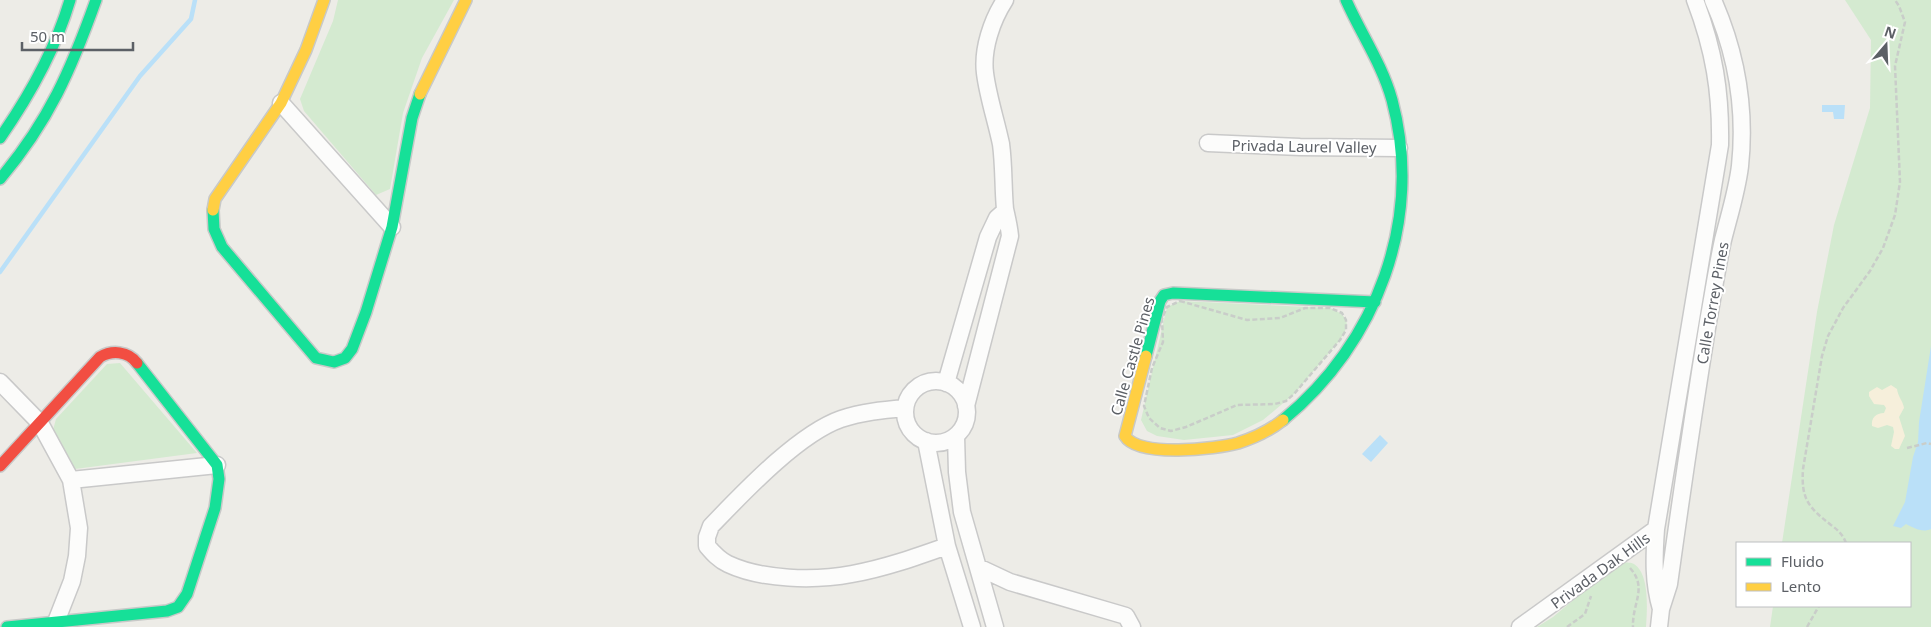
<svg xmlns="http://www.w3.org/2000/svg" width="1931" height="627" viewBox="0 0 1931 627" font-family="'Noto Sans',sans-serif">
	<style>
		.green { fill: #d4ead0 }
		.sand { fill: #f6efdb }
		.water { fill: #bae0f8 }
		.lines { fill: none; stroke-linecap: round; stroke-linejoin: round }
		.stream { stroke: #bae0f8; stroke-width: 4.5 }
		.street-casing { stroke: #c9c9c9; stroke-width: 19 }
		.fast-casing { stroke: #c8c9c8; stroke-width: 14 }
		.slow-casing { stroke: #c8c9c8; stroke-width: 14 }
		.jam-casing { stroke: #c8c9c8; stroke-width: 14 }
		.path { stroke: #c9cdc9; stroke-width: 2.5; stroke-dasharray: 5 2.5; stroke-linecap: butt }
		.street { stroke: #fcfcfb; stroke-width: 16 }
		.fast { stroke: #16e098; stroke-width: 11 }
		.slow { stroke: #ffcf43; stroke-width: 11 }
		.jam { stroke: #f24e42; stroke-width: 11 }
		.labels { text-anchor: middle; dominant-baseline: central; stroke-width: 4; stroke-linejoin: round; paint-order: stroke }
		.street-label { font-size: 15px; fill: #5c6066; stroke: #fff }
	</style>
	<rect width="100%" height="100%" fill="#edece7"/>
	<!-- green -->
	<path class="green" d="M338 0H454L422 58 403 113 390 189 376 195 304 111 300 99 333 21Z
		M1845 0H1931V627H1770L1773 606H1910V543H1782L1817 312 1834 225 1870 108 1871 40Z
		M1180 301 1330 308C1349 316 1351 323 1340 340L1294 394 1263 420 1233 435 1184 440 1157 436 1147 431 1141 420 1167 307Z
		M120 363 197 453 75 469 53 430 56 419 107 364Z
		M1623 562C1627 563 1631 562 1634 564 1650 574 1647 611 1646 627H1537L1553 617 1614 566Z"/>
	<!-- sand -->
	<path class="sand" d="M1891 385 1897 389C1898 397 1903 401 1904 408L1899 417 1905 436 1899 449H1895L1891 446 1894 432 1893 427 1887 425 1878 428 1872 426C1871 418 1876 413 1884 413L1886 408 1884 405 1874 404 1869 396V392L1877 387 1882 390Z"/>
	<!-- water -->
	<path class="water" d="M1822 105H1845L1844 119H1834L1833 112H1822Z
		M1931 346V529C1922 533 1914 528 1906 524L1901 528 1893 526 1905 502 1913 457 1918 442 1919 422Z
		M1380 435 1388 443 1371 462 1362 454Z"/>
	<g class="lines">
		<!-- stream -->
		<path class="stream" d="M0 272 140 76 191 19 195 0"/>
		<defs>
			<path id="street" d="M281 103 392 227
				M1208 143 1300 147 1399 148
				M905 412a31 31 0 1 1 62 0a31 31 0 1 1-62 0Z
				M0 382 40 423 71 480 79 528 77 556 72 581 54 627
				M946 383 988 237 997 218 1005 211
				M966 406 1010 236C1009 226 1007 218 1005 209 1003 188 1004 166 1001 144 996 120 988 97 985 73 982 49 992 20 1005 0
				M905 408C883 410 862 412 841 419 798 434 743 493 711 526L707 537V546C713 553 719 560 728 564 762 580 815 581 852 574 885 568 916 557 947 546
				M956 436 957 472 962 512 995 627
				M926 441 947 546 972 627
				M71 480 217 465
				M978 567 1010 582 1126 616 1132 627
				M1661 609C1653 582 1654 557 1656 529L1720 145C1721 92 1714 50 1695 0
				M1520 627 1656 529
				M1659 627 1661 609 1669 584C1681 497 1694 409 1708 322 1713 295 1717 267 1723 240 1729 216 1737 191 1740 166 1746 109 1736 52 1713 0"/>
			<path id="fast" d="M0 138C30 95 55 51 70 0
				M0 179C49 121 71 70 96 0
				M213 210 214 229 222 247 316 358 334 362 345 358 352 349 366 312 392 227 412 118 420 94
				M1146 356 1160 301 1164 295 1173 293 1375 302
				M1283 420C1377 343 1424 219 1392 100 1382 64 1361 34 1346 0
				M7 627 167 611 178 607 187 594 215 508 219 479 217 465 137 363"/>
			<path id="slow" d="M420 94 466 0
				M213 210 215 199 281 103 306 50 324 0
				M1146 356 1125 436C1138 458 1216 449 1238 443 1254 438 1269 431 1283 420"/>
			<path id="jam" d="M0 466 100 357C112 350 128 351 137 363"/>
		</defs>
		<!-- street casing -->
		<use href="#street" class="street-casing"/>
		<!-- fast casing -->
		<use href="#fast" class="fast-casing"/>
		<!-- slow casing -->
		<use href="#slow" class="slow-casing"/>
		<!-- jam casing -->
		<use href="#jam" class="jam-casing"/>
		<!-- path -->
		<path class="path" d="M1180 301 1247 320 1280 318 1305 308H1330L1342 313 1346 320V330L1340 340 1294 394 1286 401 1275 404 1237 405 1186 427 1171 431 1160 428 1149 418 1144 406 1152 368 1163 342 1162 319 1167 307Z
			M1907 448 1927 443 1931 444
			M1846 543C1843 535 1838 530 1831 525 1808 507 1801 499 1803 469L1822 356 1828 336 1843 308 1870 271 1883 248 1895 215 1900 182 1895 66 1905 22 1899 6 1895 0
			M1630 568C1648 588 1632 603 1633 627
			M1567 627 1585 614 1591 596
			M1807 627 1819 606"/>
		<!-- street -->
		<use href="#street" class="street"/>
		<!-- fast -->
		<use href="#fast" class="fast"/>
		<!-- slow -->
		<use href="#slow" class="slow"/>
		<!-- jam -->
		<use href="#jam" class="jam"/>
	</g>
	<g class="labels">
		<!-- street labels -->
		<g class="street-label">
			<text transform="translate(1304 146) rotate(1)">Privada Laurel Valley</text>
			<text transform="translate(1712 303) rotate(-80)">Calle Torrey Pines</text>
			<text transform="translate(1132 356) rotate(-74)">Calle Castle Pines</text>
			<text transform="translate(1600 570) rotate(-36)">Privada Dak Hills</text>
		</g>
	</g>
	<!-- legend -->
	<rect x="1736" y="542" width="175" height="65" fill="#ffffff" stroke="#bebfc2"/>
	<rect x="1746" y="558" width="25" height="8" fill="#16e098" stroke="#bebfc2"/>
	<text x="1781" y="567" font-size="15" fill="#5c6066">Fluido</text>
	<rect x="1746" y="583" width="25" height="8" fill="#ffcf43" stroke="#bebfc2"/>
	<text x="1781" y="592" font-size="15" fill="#5c6066">Lento</text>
	<!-- north arrow -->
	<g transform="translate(1886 45) rotate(19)" stroke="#ffffff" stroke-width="4" paint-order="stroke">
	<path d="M0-4L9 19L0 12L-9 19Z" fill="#5c6066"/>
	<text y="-8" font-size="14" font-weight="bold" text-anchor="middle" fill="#5c6066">N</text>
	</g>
	<!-- scale -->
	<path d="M22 42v8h111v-8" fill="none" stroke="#5c6066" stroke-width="2.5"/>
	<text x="30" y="42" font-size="15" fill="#5c6066" stroke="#ffffff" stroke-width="4" paint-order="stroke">50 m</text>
</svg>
